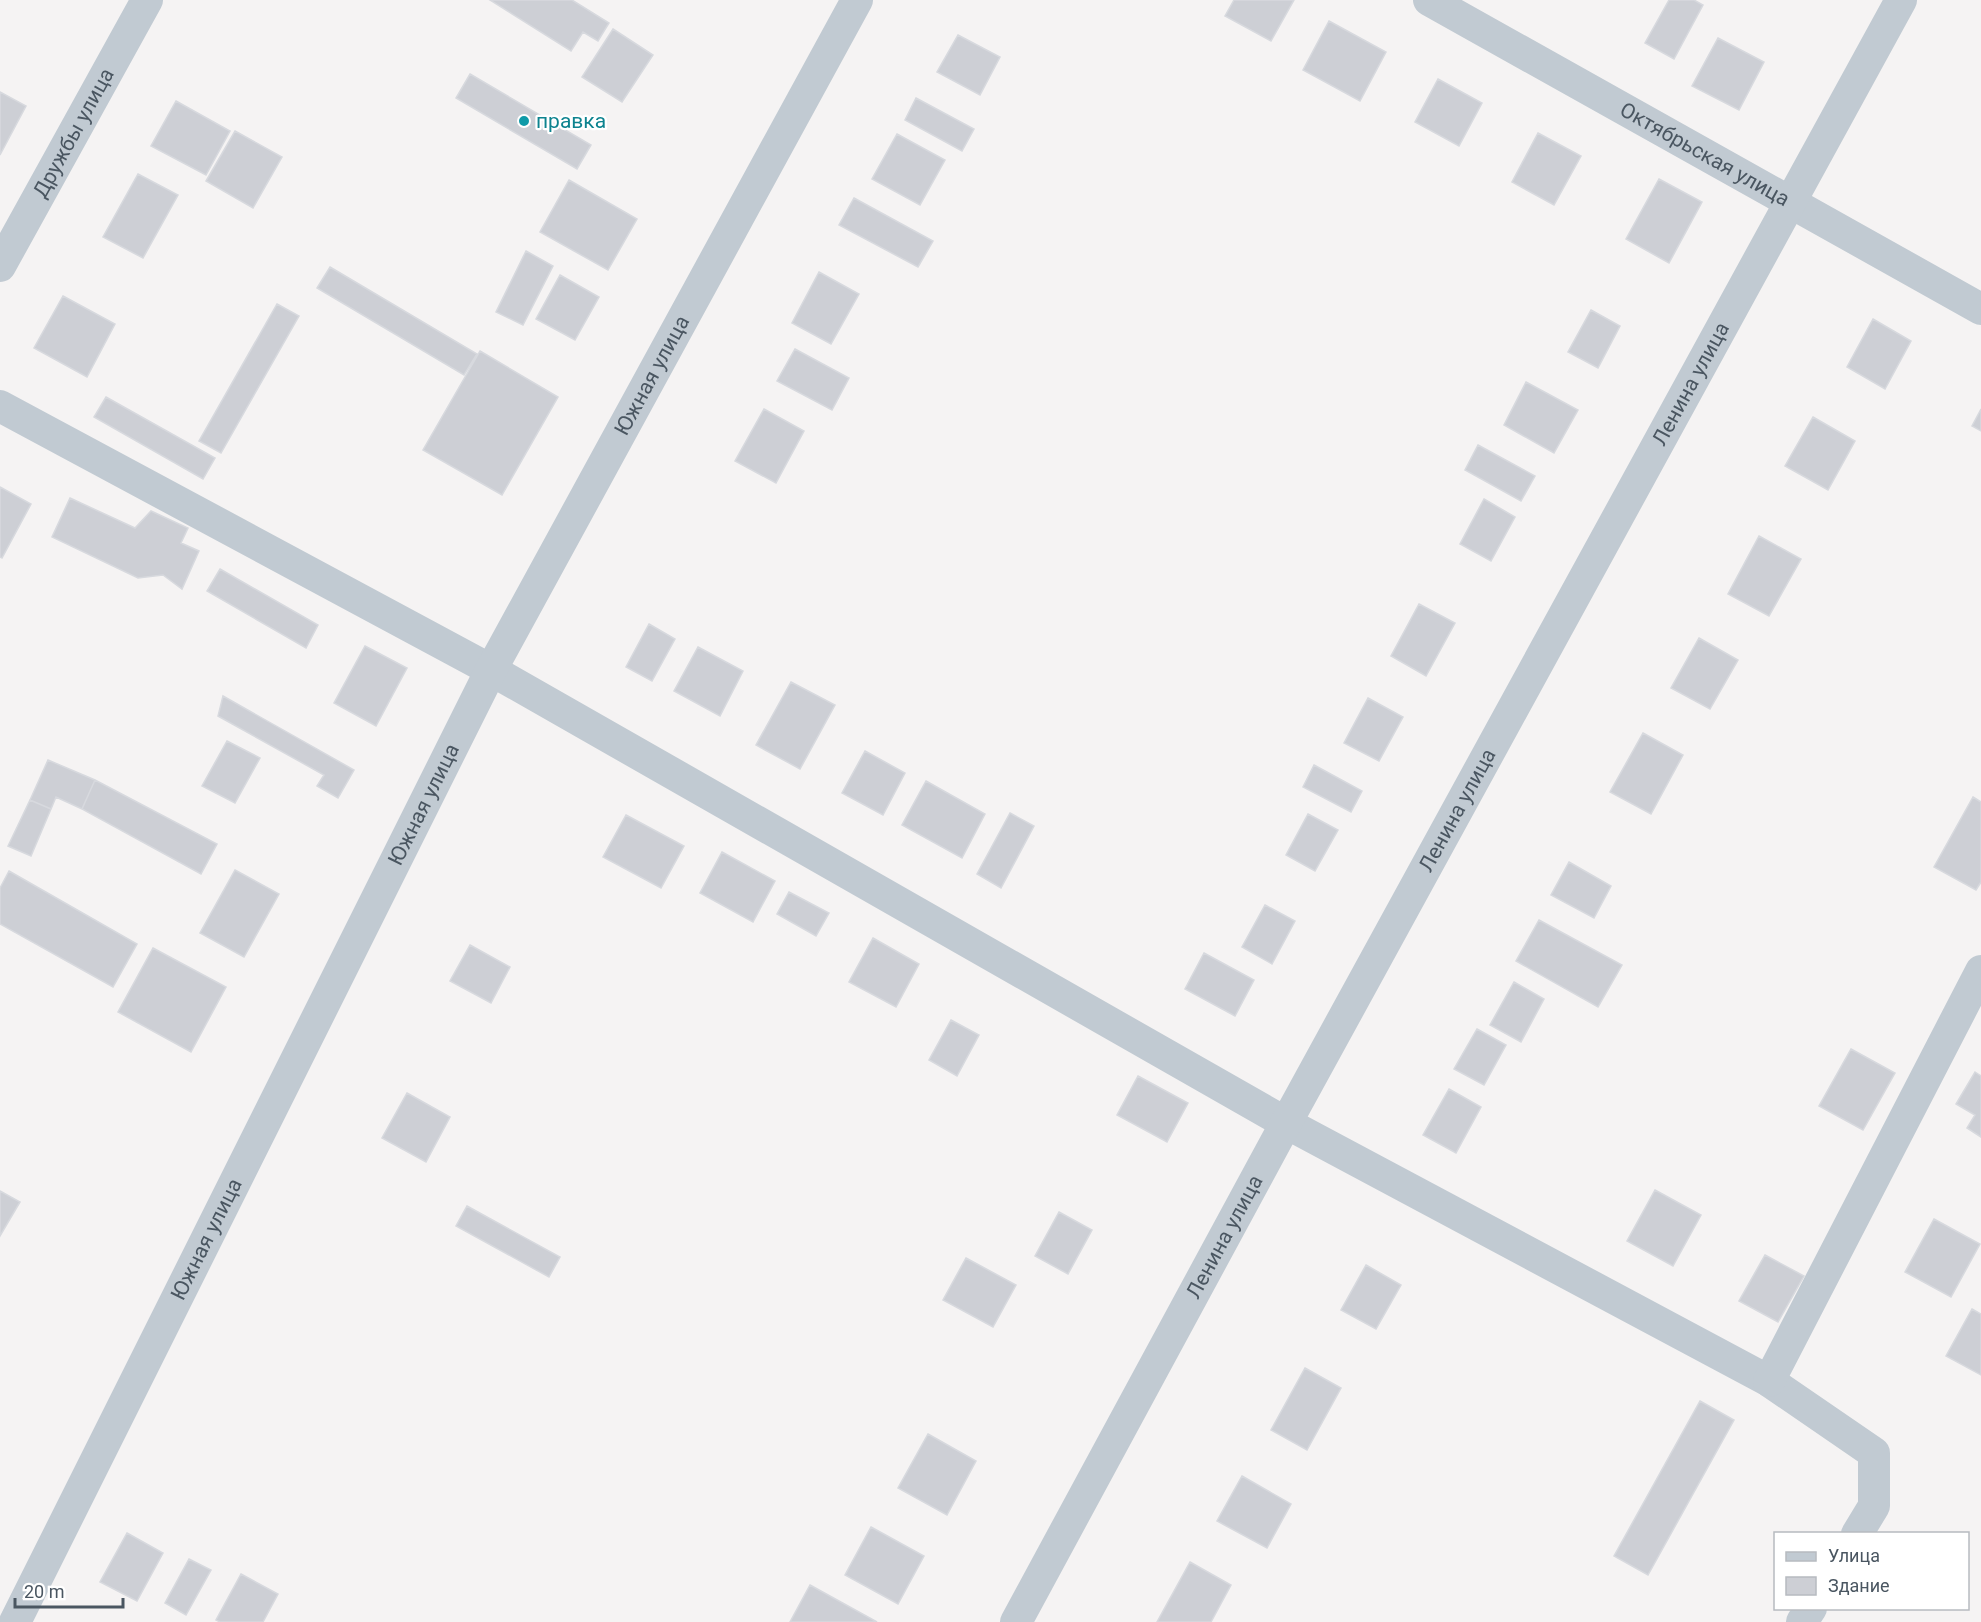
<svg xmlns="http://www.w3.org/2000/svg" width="1981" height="1622" viewBox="0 0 1981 1622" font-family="Roboto,sans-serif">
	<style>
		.building { fill: #cdcfd5; stroke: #d7d9de; stroke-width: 1.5 }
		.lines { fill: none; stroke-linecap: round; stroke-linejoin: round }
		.minor { stroke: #c1cad2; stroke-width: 32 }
		.culture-dot { fill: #0f9aa8; stroke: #fff; stroke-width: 2 }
		.labels { text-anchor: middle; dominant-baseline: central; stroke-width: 4.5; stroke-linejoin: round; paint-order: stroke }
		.culture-label { font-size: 21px; fill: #0d838f; stroke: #fff; text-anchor: start }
		.street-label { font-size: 21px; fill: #4a5661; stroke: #fff }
	</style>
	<rect width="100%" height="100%" fill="#f5f3f3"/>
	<!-- building -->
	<path class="building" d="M490 0H572L609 23 598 41 583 32 571 51Z
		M1234 0H1294L1271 41 1225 16Z
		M1669 0H1694L1703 5 1674 59 1645 43Z
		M1329 21 1386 52 1360 101 1303 70Z
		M613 29 653 55 622 102 582 77Z
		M958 35 1000 57 980 95 937 72Z
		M1718 38 1764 62 1739 110 1692 86Z
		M470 74 591 145 577 169 456 98Z
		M1438 79 1482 103 1459 146 1415 122Z
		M0 92 26 106 0 155Z
		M916 98 974 129 962 151 905 120Z
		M176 101 230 131 206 175 151 146Z
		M235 131 282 157 253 208 206 181Z
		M1538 133 1581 156 1554 205 1512 182Z
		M897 134 945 160 920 205 872 179Z
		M138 174 178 195 143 258 103 237Z
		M1659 179 1702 202 1669 263 1626 239Z
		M569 180 637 219 608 270 540 232Z
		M854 198 933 241 918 267 839 225Z
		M526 251 553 266 523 325 496 312Z
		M330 267 477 354 464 375 317 288Z
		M819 272 859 294 831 344 792 323Z
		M560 275 599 297 575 340 536 319Z
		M63 296 115 324 87 377 34 348Z
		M277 304 299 316 221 453 199 441Z
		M1591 310 1620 326 1598 368 1568 352Z
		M1873 319 1911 341 1885 389 1847 367Z
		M795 349 849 378 832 410 777 381Z
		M480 351 558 397 502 495 423 450Z
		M1526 382 1578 410 1554 453 1504 425Z
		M106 397 215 458 203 479 94 417Z
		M764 409 804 431 776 483 735 461Z
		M1981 409V431L1972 426Z
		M1813 417 1855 441 1828 490 1785 466Z
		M1478 445 1535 476 1521 501 1465 470Z
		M0 487 31 504 2 558 0 557Z
		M70 498 135 528 151 511 188 528 181 543 199 551 182 589 163 575 138 578 52 537Z
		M1484 499 1515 517 1491 561 1460 544Z
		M1759 536 1801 559 1769 616 1728 594Z
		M220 569 318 625 306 648 207 591Z
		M1419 604 1455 623 1426 676 1391 656Z
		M649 624 675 639 652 681 626 667Z
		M1699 638 1738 660 1710 709 1671 688Z
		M365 646 407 668 376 726 334 703Z
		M698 647 743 671 720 716 674 691Z
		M791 682 835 705 800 769 756 745Z
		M223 696 354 770 338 798 317 786 324 775 218 716Z
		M1368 698 1403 717 1379 761 1344 743Z
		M1643 733 1683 755 1651 814 1610 792Z
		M227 741 260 758 235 803 202 786Z
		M865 751 905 773 883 815 842 793Z
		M48 760 95 780 82 809 56 797 51 809 30 800Z
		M1314 765 1362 791 1351 812 1303 787Z
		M95 780 217 844 201 874 82 809Z
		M926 781 985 814 962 858 902 825Z
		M1973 797 1981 802V882L1976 890 1934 867Z
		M30 800 51 809 31 856 8 846Z
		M1010 813 1034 826 1001 888 977 874Z
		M1308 814 1338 830 1315 871 1286 855Z
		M626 815 684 846 661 888 603 857Z
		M722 852 775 881 753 922 700 893Z
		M1569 862 1611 886 1594 918 1551 895Z
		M235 870 279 894 244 957 200 933Z
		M9 871 137 944 113 987 0 924V888Z
		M789 892 829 913 816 936 777 914Z
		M1265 905 1295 921 1272 964 1242 947Z
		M1539 920 1622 965 1598 1007 1516 961Z
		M873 938 919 964 896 1007 849 982Z
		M470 945 510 967 491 1003 450 981Z
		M153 948 226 987 191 1052 118 1012Z
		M1204 953 1254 980 1235 1016 1185 989Z
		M1514 982 1544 999 1521 1042 1490 1025Z
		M951 1020 979 1035 957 1076 929 1060Z
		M1477 1029 1506 1045 1484 1085 1454 1069Z
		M1851 1049 1895 1073 1863 1130 1819 1106Z
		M1975 1072 1981 1076V1137L1967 1128 1975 1115 1956 1104Z
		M1138 1076 1188 1103 1167 1142 1117 1115Z
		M1449 1089 1481 1107 1456 1153 1423 1135Z
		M407 1093 450 1117 426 1162 382 1138Z
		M1655 1190 1701 1215 1673 1266 1627 1241Z
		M0 1191 20 1202 0 1236Z
		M467 1206 560 1257 549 1277 456 1226Z
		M1059 1212 1092 1230 1068 1274 1035 1256Z
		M1934 1219 1980 1244 1951 1297 1905 1272Z
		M1765 1255 1804 1276 1778 1322 1739 1301Z
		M966 1258 1016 1285 993 1327 943 1300Z
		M1366 1265 1401 1285 1376 1329 1341 1310Z
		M1972 1309 1981 1314V1375L1946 1356Z
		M1305 1368 1341 1388 1307 1450 1271 1430Z
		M1700 1401 1734 1420 1648 1575 1614 1556Z
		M928 1434 976 1461 947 1515 898 1488Z
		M1242 1476 1291 1504 1267 1548 1217 1521Z
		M871 1527 924 1556 898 1604 845 1575Z
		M127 1533 163 1553 137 1601 100 1582Z
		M189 1559 211 1570 186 1615 165 1603Z
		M1190 1562 1231 1585 1211 1622H1157Z
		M241 1574 278 1594 263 1622H220L216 1620Z
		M810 1585 877 1622H790Z"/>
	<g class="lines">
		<!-- minor -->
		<g class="minor">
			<path id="s1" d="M1429 0 1981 309"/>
			<path id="s2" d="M0 266 147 0"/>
			<path d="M0 406 491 670 1286 1123 1769 1381 1874 1453V1506L1857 1534"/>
			<path d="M1769 1381 1981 971"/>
			<path id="s3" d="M15 1622 491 670 857 0"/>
			<path id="s4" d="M1016 1622 1286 1123 1901 0"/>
			<path d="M1802 1622 1811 1608"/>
		</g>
	</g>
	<!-- markers -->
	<circle class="culture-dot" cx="524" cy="121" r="6"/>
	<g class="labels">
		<!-- culture labels -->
		<g class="culture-label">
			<text x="536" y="121">правка</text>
		</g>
		<!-- street labels -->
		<g class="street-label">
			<text stroke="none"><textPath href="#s2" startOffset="152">Дружбы улица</textPath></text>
			<text stroke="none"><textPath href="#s1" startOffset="316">Октябрьская улица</textPath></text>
			<text stroke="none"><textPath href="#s3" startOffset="1400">Южная улица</textPath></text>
			<text stroke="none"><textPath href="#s4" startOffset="1410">Ленина улица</textPath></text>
			<text stroke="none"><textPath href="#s3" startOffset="914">Южная улица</textPath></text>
			<text stroke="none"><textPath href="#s4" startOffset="924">Ленина улица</textPath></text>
			<text stroke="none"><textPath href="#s4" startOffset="438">Ленина улица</textPath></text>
			<text stroke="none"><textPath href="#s3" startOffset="428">Южная улица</textPath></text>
		</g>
	</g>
	<!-- legend -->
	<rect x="1774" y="1532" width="195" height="78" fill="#ffffff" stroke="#b7bbc0" stroke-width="1.5"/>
	<rect x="1786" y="1552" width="30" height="9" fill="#c1cad2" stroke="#b7bbc0" stroke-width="1.5"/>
	<text x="1828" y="1562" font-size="18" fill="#4a5661">Улица</text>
	<rect x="1786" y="1577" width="30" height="18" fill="#cdcfd5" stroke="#b7bbc0" stroke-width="1.5"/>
	<text x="1828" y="1592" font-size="18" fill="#4a5661">Здание</text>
	<!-- scale -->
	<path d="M15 1598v9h108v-9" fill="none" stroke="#4a5661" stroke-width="3"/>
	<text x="24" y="1598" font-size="18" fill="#4a5661" stroke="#ffffff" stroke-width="4.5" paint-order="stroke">20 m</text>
</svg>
